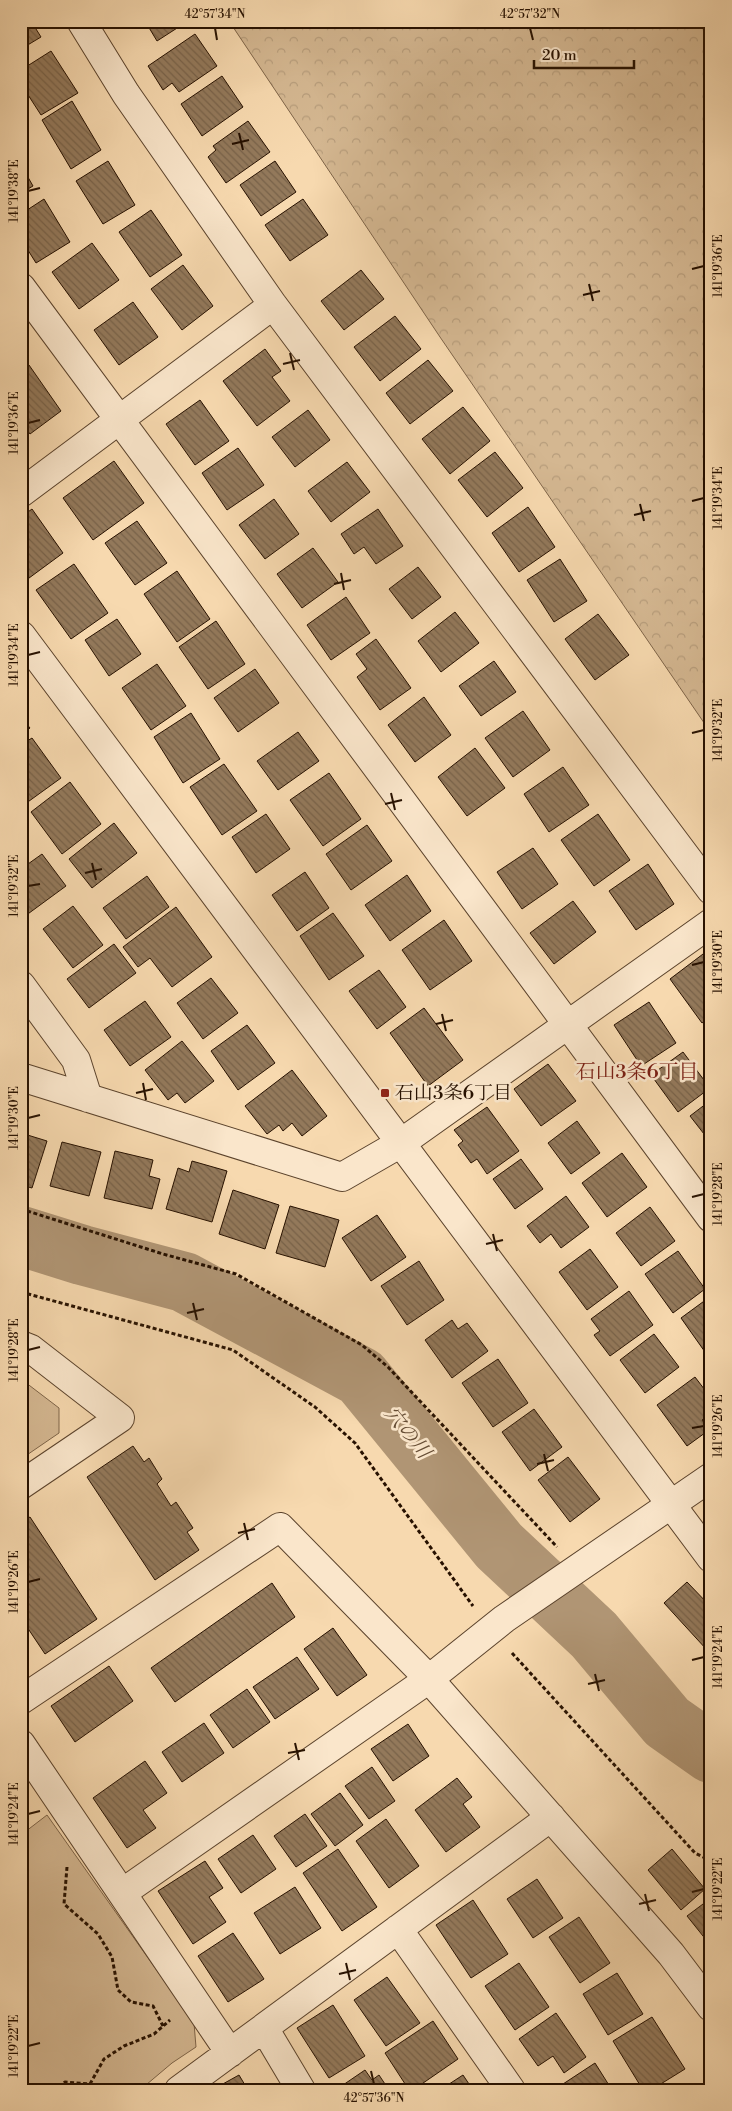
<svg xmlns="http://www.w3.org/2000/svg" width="732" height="2111" viewBox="0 0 732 2111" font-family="'Libre Bodoni','Noto Serif JP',serif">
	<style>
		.forest { fill: url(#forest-crowns); stroke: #7e6448 }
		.green { fill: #d4b791; stroke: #7e6448 }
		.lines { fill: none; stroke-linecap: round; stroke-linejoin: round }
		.river { stroke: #b09574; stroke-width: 60 }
		.building { fill: url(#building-back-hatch); stroke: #271100 }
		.minor-casing { stroke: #5b432c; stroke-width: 30 }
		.path { stroke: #271100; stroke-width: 3; stroke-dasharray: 4 2.5; stroke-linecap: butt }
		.minor { stroke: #fae6cb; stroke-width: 28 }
		.ticks { fill: none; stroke: #271100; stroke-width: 2 }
		.poi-dot { fill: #8f2418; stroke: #fae6cb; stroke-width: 2 }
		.labels { text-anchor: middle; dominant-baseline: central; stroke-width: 5; stroke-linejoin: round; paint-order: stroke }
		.poi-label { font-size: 19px; fill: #271100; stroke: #fae6cb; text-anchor: start }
		.neighbourhood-label { font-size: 20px; fill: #7a1f14; stroke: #fae6cb }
		.water-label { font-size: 20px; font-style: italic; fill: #654c34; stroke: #fae6cb }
		.neatline { fill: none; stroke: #271100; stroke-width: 2 }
		.ticks-label { font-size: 12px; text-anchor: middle; fill: #271100 }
	</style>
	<defs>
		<pattern id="forest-crowns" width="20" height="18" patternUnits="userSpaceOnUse" patternTransform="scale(1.25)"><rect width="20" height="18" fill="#d4b791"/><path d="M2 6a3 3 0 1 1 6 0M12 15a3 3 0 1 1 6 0" fill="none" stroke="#b69c7b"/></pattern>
		<pattern id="building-back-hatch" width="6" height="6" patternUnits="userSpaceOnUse" patternTransform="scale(1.25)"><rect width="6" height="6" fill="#93795b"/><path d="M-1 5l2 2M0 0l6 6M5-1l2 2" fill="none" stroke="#786249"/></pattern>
	</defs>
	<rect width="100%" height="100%" fill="#f7d9af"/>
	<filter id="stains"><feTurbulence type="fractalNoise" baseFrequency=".004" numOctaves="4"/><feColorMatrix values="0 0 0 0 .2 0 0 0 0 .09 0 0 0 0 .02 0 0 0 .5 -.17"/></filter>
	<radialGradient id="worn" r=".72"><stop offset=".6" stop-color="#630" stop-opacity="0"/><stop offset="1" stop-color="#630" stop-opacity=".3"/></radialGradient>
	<!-- forest -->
	<path class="forest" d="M229 21H711V733L440 337Z"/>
	<!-- green -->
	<path class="green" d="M21 1379 59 1408V1433L21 1459Z
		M47 1815 194 2023 196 2047 172 2063 140 2090H21V1835Z"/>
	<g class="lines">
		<!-- river -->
		<path class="river" d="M21 1236 82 1255 184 1282 361 1377 499 1546 594 1635 667 1722 711 1753"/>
	</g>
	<!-- building -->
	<path class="building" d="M21 21H31L41 37 21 49Z
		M145 21H188L157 41Z
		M195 34 217 66 179 92 172 83 163 90 148 66Z
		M51 51 78 93 41 115 21 84V70Z
		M222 76 243 107 202 136 181 104Z
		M72 101 101 150 71 169 42 120Z
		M248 121 270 152 226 183 208 157 216 150 213 146Z
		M108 161 135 205 103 224 76 181Z
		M275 161 296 192 261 216 240 185Z
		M21 165 33 186 21 193Z
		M44 199 70 242 36 263 21 239V214Z
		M303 199 328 235 290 261 265 225Z
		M151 210 182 255 150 277 119 232Z
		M92 243 119 280 79 309 52 272Z
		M183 265 213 306 182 330 151 289Z
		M361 270 384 299 344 330 321 301Z
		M133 302 158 337 119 365 94 330Z
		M395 316 421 349 380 381 354 347Z
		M265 349 281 371 272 377 290 401 257 426 223 381Z
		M428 360 453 391 410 424 386 393Z
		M29 365 61 411 30 434 21 422V371Z
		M200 400 229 441 195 465 166 424Z
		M463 407 490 441 450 474 422 439Z
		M308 410 330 440 295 467 272 437Z
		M238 448 264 485 227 510 202 473Z
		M495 452 523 488 487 517 458 480Z
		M114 461 144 503 93 540 63 498Z
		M347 462 370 492 331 522 308 491Z
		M274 499 299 534 265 559 239 525Z
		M528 507 555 547 519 572 492 533Z
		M32 509 63 553 25 581 21 577V517Z
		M378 509 403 546 376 564 364 547 354 554 341 534Z
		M137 521 167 563 135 585 105 543Z
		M313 548 338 582 302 608 277 574Z
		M560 559 587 601 554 622 527 580Z
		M74 564 108 613 71 639 36 590Z
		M418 567 441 597 412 619 389 589Z
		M177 571 210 619 177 642 144 594Z
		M346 597 370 633 331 660 307 625Z
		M455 612 479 643 441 672 418 641Z
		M598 614 629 655 595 680 565 639Z
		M117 619 141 654 109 676 85 640Z
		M216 621 245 664 208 689 179 647Z
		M376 639 411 688 380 710 357 677 367 669 356 654Z
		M494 661 516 692 481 716 459 686Z
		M157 664 186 706 151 730 122 688Z
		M255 669 279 703 238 732 214 698Z
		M424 697 451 735 415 762 388 725Z
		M523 711 550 750 513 777 485 738Z
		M191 713 220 759 183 783 154 737Z
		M21 717 30 728 21 735Z
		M298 732 319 761 278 790 257 761Z
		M32 738 61 778 25 804 21 798V745Z
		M475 748 505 788 467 816 438 777Z
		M224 764 257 811 222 835 190 787Z
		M563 767 589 805 549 832 524 794Z
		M329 773 361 819 323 846 290 800Z
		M70 782 101 824 62 854 31 812Z
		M266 814 290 849 256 873 232 837Z
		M598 814 630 860 594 886 561 840Z
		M114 823 137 853 92 888 69 859Z
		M367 825 392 861 351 890 326 854Z
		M533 848 558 884 522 909 497 872Z
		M42 854 66 886 21 919V869Z
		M648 864 674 904 636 930 609 891Z
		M305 872 329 908 297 931 272 895Z
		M407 875 431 911 390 941 365 905Z
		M147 876 169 907 126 939 103 908Z
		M573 901 596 932 554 964 530 933Z
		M73 906 103 945 73 968 43 929Z
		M176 907 212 957 172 987 150 958 138 967 123 947Z
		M333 913 364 956 329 980 300 936Z
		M444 920 472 961 430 990 402 950Z
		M114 944 136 973 89 1008 67 979Z
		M707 951 711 956V1016L702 1023 670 979Z
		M379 970 406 1007 377 1029 349 991Z
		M211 978 238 1013 203 1039 177 1003Z
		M145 1001 171 1037 130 1066 104 1030Z
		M649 1002 676 1043 641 1066 614 1025Z
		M424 1008 463 1060 428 1086 390 1033Z
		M247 1025 275 1063 238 1090 211 1051Z
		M182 1041 214 1081 185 1103 177 1093 168 1100 145 1070Z
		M683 1052 710 1088 678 1112 651 1075Z
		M548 1064 576 1101 541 1126 514 1089Z
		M292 1070 327 1116 302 1136 292 1123 283 1131 279 1125 267 1134 245 1106Z
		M711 1100V1143L690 1116Z
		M487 1107 519 1151 487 1174 477 1159 471 1163 458 1145 463 1141 454 1130Z
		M577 1121 600 1153 571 1174 548 1143Z
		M21 1133 47 1141 32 1188 21 1185Z
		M62 1142 101 1152 89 1196 50 1186Z
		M115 1151 153 1160 149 1176 160 1179 152 1209 104 1198Z
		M622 1153 647 1187 607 1217 582 1183Z
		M521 1159 543 1189 515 1209 493 1179Z
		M192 1161 227 1171 212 1222 166 1209 178 1168 189 1172Z
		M233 1190 279 1205 265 1249 219 1234Z
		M566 1196 589 1227 561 1248 551 1234 540 1243 527 1226Z
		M290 1206 339 1220 325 1267 276 1253Z
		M650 1207 675 1241 641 1266 616 1233Z
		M377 1215 406 1257 371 1281 342 1238Z
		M590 1249 618 1287 587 1310 559 1272Z
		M678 1251 705 1289 673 1313 645 1274Z
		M419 1261 444 1300 407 1325 381 1286Z
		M629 1291 653 1325 610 1356 594 1335 600 1331 591 1319Z
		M711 1296V1348L705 1352 681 1318Z
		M452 1320 458 1329 467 1323 488 1351 452 1378 425 1340Z
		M654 1334 679 1367 645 1393 620 1360Z
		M498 1359 528 1403 493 1427 462 1383Z
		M695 1377 711 1398V1414L702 1420 709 1430 687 1446 657 1405Z
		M534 1409 562 1447 530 1471 502 1432Z
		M133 1446 144 1462 149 1458 162 1479 157 1484 171 1506 176 1502 193 1528 187 1532 199 1550 155 1580 87 1477Z
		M568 1457 600 1499 570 1522 538 1480Z
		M30 1517 97 1619 45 1654 21 1618V1522Z
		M687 1582 711 1607V1647L707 1650 664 1603Z
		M272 1583 295 1617 175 1702 151 1668Z
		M333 1628 367 1675 337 1696 304 1649Z
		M297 1657 319 1689 275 1719 253 1687Z
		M109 1666 133 1701 75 1742 51 1706Z
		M247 1689 270 1722 233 1748 210 1715Z
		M204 1723 224 1753 182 1782 162 1752Z
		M408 1724 429 1756 393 1781 371 1749Z
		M145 1761 167 1793 143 1810 156 1828 127 1848 93 1798Z
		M372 1767 395 1801 369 1819 345 1786Z
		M457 1778 472 1797 463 1804 480 1827 446 1852 415 1810Z
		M340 1793 363 1825 335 1846 311 1814Z
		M305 1814 327 1846 296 1867 274 1836Z
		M386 1819 419 1866 389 1888 356 1841Z
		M253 1835 276 1869 241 1893 218 1859Z
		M338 1849 377 1907 342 1931 303 1873Z
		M672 1849 705 1889 681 1910 648 1870Z
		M205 1861 223 1888 209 1897 226 1922 193 1944 158 1891Z
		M537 1879 563 1918 533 1938 507 1899Z
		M295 1887 321 1928 280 1954 254 1913Z
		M711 1898V1946L687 1916Z
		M473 1900 508 1954 471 1978 436 1925Z
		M579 1917 610 1963 580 1983 549 1937Z
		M233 1933 264 1979 228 2002 198 1956Z
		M519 1963 549 2007 515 2030 485 1986Z
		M617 1973 643 2014 608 2035 583 1994Z
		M387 1977 420 2023 386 2046 354 2000Z
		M333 2005 365 2056 329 2078 297 2028Z
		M556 2013 586 2057 564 2073 553 2056 538 2066 519 2039Z
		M652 2017 685 2069 651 2090H643L613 2041Z
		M433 2021 458 2059 413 2090H409L385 2053Z
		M595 2063 612 2090H567L563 2084Z
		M365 2070 372 2080 379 2075 389 2090H346L343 2085Z
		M239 2075 248 2090H212Z
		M463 2075 473 2090H440Z"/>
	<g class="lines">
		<defs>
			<path id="minor" d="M81 21 126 94 273 305 711 890
				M21 287 711 1218
				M21 493 273 305
				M21 635 711 1558
				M21 985 76 1060 88 1098
				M21 1077 342 1177 401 1143 711 923
				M21 1345 31 1349 120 1418 21 1485
				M21 1700 280 1527 429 1679 671 1954 711 2007
				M21 1744 230 2053
				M122 1893 429 1679 504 1619 711 1477
				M398 1929 511 2090
				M264 2028 301 2090
				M179 2090 551 1817"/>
		</defs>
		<!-- minor casing -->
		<use href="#minor" class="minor-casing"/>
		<!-- path -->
		<path class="path" d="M21 1209 163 1254 236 1274 362 1345 388 1367 557 1547
			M21 1292 233 1350 315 1407 355 1443 473 1606
			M512 1653 695 1853 711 1861
			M67 1867 64 1904 98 1934 112 1957 118 1990 131 2002 153 2006 163 2026
			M90 2084 104 2059 124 2046 154 2034 170 2020
			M53 2090 65 2082 90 2084 94 2090"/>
		<!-- minor -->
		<use href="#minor" class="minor"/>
	</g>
	<!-- ticks -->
	<path class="ticks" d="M215 28 217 40M530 28 533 40M239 133 243 150M232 144 249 140M28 191 40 188M692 269 704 266M589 284 593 301M583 295 600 291M290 353 294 370M283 364 300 360M28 423 40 420M692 501 704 498M640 504 644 521M634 515 651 511M341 573 344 590M334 584 351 580M28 655 40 652M692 733 704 730M391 793 395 810M385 804 402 800M92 863 96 880M85 873 102 869M28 886 40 884M692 965 704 962M442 1014 446 1031M436 1024 453 1020M143 1083 146 1100M136 1093 153 1089M28 1118 40 1115M692 1197 704 1194M493 1234 497 1251M486 1244 503 1240M193 1303 197 1320M187 1313 204 1309M28 1350 40 1347M692 1428 704 1426M544 1454 548 1471M537 1464 554 1460M244 1523 248 1540M238 1533 255 1529M28 1582 40 1579M692 1660 704 1657M595 1674 599 1691M588 1684 605 1680M295 1743 299 1760M288 1753 305 1750M28 1814 40 1811M692 1892 704 1889M645 1894 649 1911M639 1904 656 1900M346 1963 350 1980M339 1974 356 1970M28 2046 40 2043M371 2071 374 2084"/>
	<!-- markers -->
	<rect class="poi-dot" x="380" y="1088" width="10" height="10" rx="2.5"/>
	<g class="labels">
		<!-- poi labels -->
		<g class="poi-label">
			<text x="395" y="1093">石山3条6丁目</text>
		</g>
		<!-- neighbourhood labels -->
		<g class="neighbourhood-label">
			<text x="637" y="1072">石山3条6丁目</text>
		</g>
		<!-- water labels -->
		<g class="water-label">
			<text transform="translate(407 1433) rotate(51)">穴の川</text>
		</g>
	</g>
	<!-- margin -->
	<rect width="732" height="2111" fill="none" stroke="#f7d9af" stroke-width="55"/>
	<!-- scale -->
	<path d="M534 60v8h100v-8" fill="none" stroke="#271100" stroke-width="2.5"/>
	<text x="542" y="60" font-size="15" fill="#271100" stroke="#fae6cb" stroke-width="4" paint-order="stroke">20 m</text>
	<rect x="28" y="28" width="676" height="2056" class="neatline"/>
	<g class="ticks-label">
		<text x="215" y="18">42°57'34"N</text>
		<text x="530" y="18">42°57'32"N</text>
		<text transform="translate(14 191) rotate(-90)" y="4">141°19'38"E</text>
		<text transform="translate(718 266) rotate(-90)" y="4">141°19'36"E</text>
		<text transform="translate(14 423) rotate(-90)" y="4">141°19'36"E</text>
		<text transform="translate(718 498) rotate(-90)" y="4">141°19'34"E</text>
		<text transform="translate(14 655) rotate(-90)" y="4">141°19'34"E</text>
		<text transform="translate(718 730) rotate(-90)" y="4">141°19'32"E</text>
		<text transform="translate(14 886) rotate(-90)" y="4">141°19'32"E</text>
		<text transform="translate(718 962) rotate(-90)" y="4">141°19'30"E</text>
		<text transform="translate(14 1118) rotate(-90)" y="4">141°19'30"E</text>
		<text transform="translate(718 1194) rotate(-90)" y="4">141°19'28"E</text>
		<text transform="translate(14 1350) rotate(-90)" y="4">141°19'28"E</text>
		<text transform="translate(718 1426) rotate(-90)" y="4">141°19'26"E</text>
		<text transform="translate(14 1582) rotate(-90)" y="4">141°19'26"E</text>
		<text transform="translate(718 1657) rotate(-90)" y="4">141°19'24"E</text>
		<text transform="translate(14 1814) rotate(-90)" y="4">141°19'24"E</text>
		<text transform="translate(718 1889) rotate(-90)" y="4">141°19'22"E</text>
		<text transform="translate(14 2046) rotate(-90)" y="4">141°19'22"E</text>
		<text x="374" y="2102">42°57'36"N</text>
	</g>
	<rect width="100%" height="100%" filter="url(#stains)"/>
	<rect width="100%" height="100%" fill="url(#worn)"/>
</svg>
